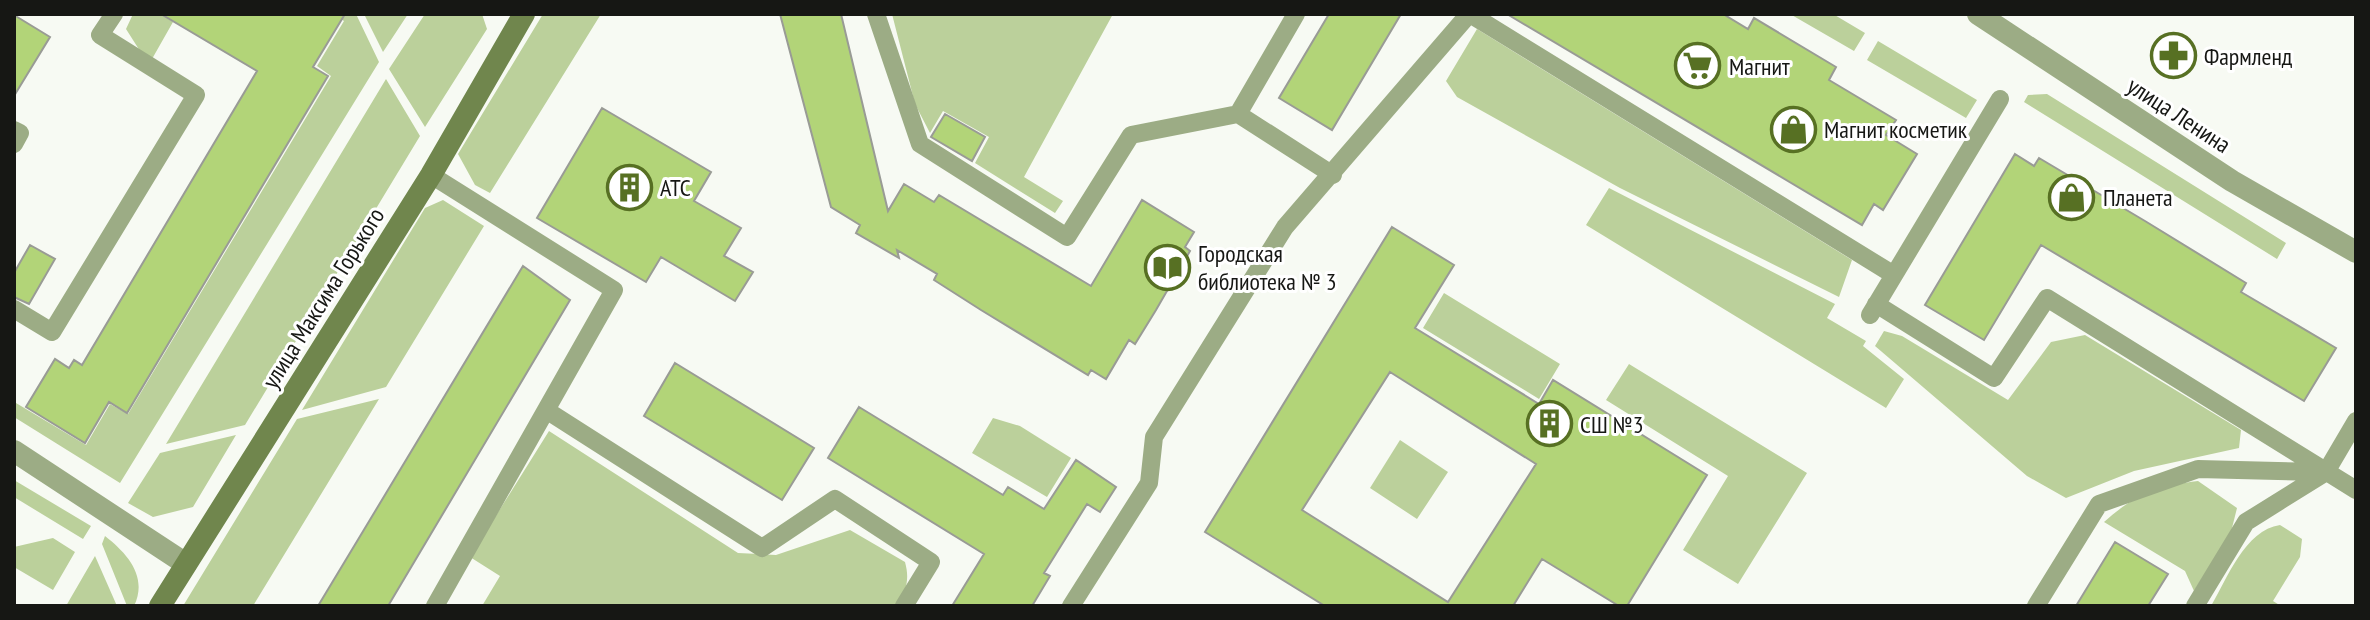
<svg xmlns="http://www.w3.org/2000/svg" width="2370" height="620" viewBox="0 0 2370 620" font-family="'PT Sans Narrow',sans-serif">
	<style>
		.green { fill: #bbd09b }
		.building { fill: #b2d478; stroke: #999b95; stroke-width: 2; fill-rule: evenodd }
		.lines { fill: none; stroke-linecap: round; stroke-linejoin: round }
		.service { stroke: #9cac85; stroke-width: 18 }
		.minor { stroke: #9cac85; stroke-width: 22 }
		.secondary { stroke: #70864d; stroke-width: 22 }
		.labels { text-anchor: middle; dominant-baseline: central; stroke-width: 6; stroke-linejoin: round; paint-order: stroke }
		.poi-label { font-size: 24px; fill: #161714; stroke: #fff; text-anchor: start }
		.street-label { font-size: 24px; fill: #161714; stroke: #fff }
	</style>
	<rect width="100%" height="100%" fill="#f7faf3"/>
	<!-- green -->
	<path class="green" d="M133 14H161L173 22 152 59 140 51 126 29Z
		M334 14H356L379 62 120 483 14 417 16 403 86 445 110 404 128 414 331 76 317 66 344 21Z
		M364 14H408L383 52Z
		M425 14H482L487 29 425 127 389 69Z
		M543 14H601L490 193 475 185 458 154Z
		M892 14H1113L1024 177 1063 201 1055 213 975 163 989 137 943 111 930 133 915 104Z
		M1790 14H1833L1865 33 1854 51Z
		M1477 29 1852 260 1839 297 1620 188 1457 97 1446 81Z
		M1878 41 1977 100 1966 118 1867 60Z
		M386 79 420 136 245 425 166 444Z
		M2047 94 2286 243 2277 259 2024 102 2028 95Z
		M1609 188 1835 304 1827 318 1866 341 1863 346 1904 379 1886 408 1586 225Z
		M443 200 484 226 386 387 302 410 425 208Z
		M1444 293 1560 364 1539 399 1423 328Z
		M1884 331 1902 336 2008 400 2051 342 2085 335 2241 430 2239 448 2134 471 2066 498 2027 476 1875 346Z
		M1629 364 1807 473 1738 584 1683 550 1728 476 1606 400Z
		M379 399 253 606H183L297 419Z
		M993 418 1020 426 1071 458 1047 497 972 453Z
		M549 431 738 553 776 555 850 530 905 562C910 580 906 591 897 606H482L500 576 470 557Z
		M236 435 193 507 153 517 128 503 160 453Z
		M1400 440 1448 472 1417 519 1370 488Z
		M14 480 91 526 83 539 14 497Z
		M2198 481 2237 508 2231 532 2194 591 2185 571 2104 522C2134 495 2157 486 2198 481Z
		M2280 525 2302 539 2300 557 2273 601 2281 606H2211C2227 579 2245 530 2280 525Z
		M105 536C128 554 148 577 134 606H127L102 544Z
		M53 538 75 552 53 590 14 567V547Z
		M95 556 117 606H66Z"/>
	<!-- building -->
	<path class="building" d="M161 14H345L313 67 328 76 127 413 109 402 85 443 26 407 55 359 69 368 74 360 82 365 257 71Z
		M780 14H841L888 211 904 184 934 202 939 195 1091 286 1142 200 1194 232 1185 247 1190 251 1156 310 1135 344 1129 340 1106 379 1091 370 1088 375 981 310 934 280 937 274 897 250 899 258 856 233 860 225 831 207Z
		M1329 14H1401L1332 130 1279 98Z
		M1507 14H1723L1748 29 1754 18 1836 67 1829 80 1896 120 1886 135 1917 154 1883 210 1874 204 1862 225Z
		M14 15 50 37 14 96Z
		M602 108 711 172 694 201 741 228 724 256 753 272 735 301 661 257 646 282 537 218Z
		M945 114 985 137 972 161 931 137Z
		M2015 154 2034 166 2039 158 2145 221 2246 283 2241 292 2336 348 2304 401 2041 245 1984 340 1925 305Z
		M1392 227 1454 265 1415 328 1539 404 1553 380 1707 475 1627 606H1619L1542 559 1513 606H1325L1205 532ZM1390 372 1536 464 1448 602 1302 510Z
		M30 245 55 259 29 304 14 297V273Z
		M523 266 570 300 388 606H318Z
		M675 363 814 448 782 500 644 416Z
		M859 407 1003 495 1008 487 1044 509 1076 460 1116 487 1100 512 1087 504 1044 573 1050 576 1032 606H952L984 554 828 458Z
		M2115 542 2168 574 2148 606H2076Z"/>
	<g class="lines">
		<!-- service -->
		<path class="service" d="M876 14 920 144 1067 237 1131 135 1238 114
			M1296 14 1238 114 1333 175
			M1470 14 1894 275
			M14 130 20 133 14 144
			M431 175 614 290 435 606
			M1876 304 1994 378 2047 298 2356 490
			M14 309 52 332 196 95 100 35 114 14
			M1870 315 2000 99
			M546 410 762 548 835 499 931 562 904 606
			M1071 606 1149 483 1154 437 1285 227 1469 14
			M2036 606 2099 504 2198 469 2322 472
			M2195 606 2246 522 2326 472 2356 421"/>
		<!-- minor -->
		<path class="minor" d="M1978 14 2232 181 2356 252
			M14 451 186 564"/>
		<!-- secondary -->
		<path class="secondary" d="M160 606 431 175 524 14"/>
	</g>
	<!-- icons -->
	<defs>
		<symbol id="pharmacy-ring" viewBox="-11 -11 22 22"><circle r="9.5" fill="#fff" stroke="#577023" stroke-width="1.5"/><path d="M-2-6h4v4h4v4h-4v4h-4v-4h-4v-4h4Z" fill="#577023"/></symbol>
		<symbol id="supermarket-ring" viewBox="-11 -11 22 22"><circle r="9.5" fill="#fff" stroke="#577023" stroke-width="1.5"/><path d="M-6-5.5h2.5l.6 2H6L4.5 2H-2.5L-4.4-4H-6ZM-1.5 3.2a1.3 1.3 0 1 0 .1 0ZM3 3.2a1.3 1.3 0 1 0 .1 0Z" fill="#577023"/></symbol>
		<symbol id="shop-ring" viewBox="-11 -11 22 22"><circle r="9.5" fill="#fff" stroke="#577023" stroke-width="1.5"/><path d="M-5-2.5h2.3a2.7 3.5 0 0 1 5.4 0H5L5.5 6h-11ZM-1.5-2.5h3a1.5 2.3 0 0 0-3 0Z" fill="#577023"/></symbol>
		<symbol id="building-ring" viewBox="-11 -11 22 22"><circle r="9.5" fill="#fff" stroke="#577023" stroke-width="1.5"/><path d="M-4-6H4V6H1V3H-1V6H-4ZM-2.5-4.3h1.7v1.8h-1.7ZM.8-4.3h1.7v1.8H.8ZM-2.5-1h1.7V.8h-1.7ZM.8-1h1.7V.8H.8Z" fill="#577023"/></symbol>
		<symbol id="library-ring" viewBox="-11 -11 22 22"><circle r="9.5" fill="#fff" stroke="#577023" stroke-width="1.5"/><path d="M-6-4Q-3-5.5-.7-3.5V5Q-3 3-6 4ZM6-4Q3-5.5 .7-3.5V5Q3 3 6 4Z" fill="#577023"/></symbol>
	</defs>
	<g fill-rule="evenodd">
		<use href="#pharmacy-ring" x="2148" y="30" width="51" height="51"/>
		<use href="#supermarket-ring" x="1672" y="40" width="51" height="51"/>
		<use href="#shop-ring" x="1768" y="104" width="51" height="51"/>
		<use href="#building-ring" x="604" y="162" width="51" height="51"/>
		<use href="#shop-ring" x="2046" y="172" width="51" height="51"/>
		<use href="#library-ring" x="1142" y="242" width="51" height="51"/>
		<use href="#building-ring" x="1524" y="398" width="51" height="51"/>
	</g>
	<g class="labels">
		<!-- poi labels -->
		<g class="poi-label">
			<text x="2204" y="56">Фармленд</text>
			<text x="1729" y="66">Магнит</text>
			<text x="1824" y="129">Магнит косметик</text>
			<text x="660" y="187">АТС</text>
			<text x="2103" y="197">Планета</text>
			<text x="1198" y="253">Городская<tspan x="1198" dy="28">библиотека № 3</tspan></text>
			<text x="1580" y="424">СШ №3</text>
		</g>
		<!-- street labels -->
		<g class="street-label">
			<text transform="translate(2179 115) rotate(33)">улица Ленина</text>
			<text transform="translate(323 298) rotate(-58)">улица Максима Горького</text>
		</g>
	</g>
	<!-- border -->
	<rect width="2370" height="620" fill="none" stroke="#161714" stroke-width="32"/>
</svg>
